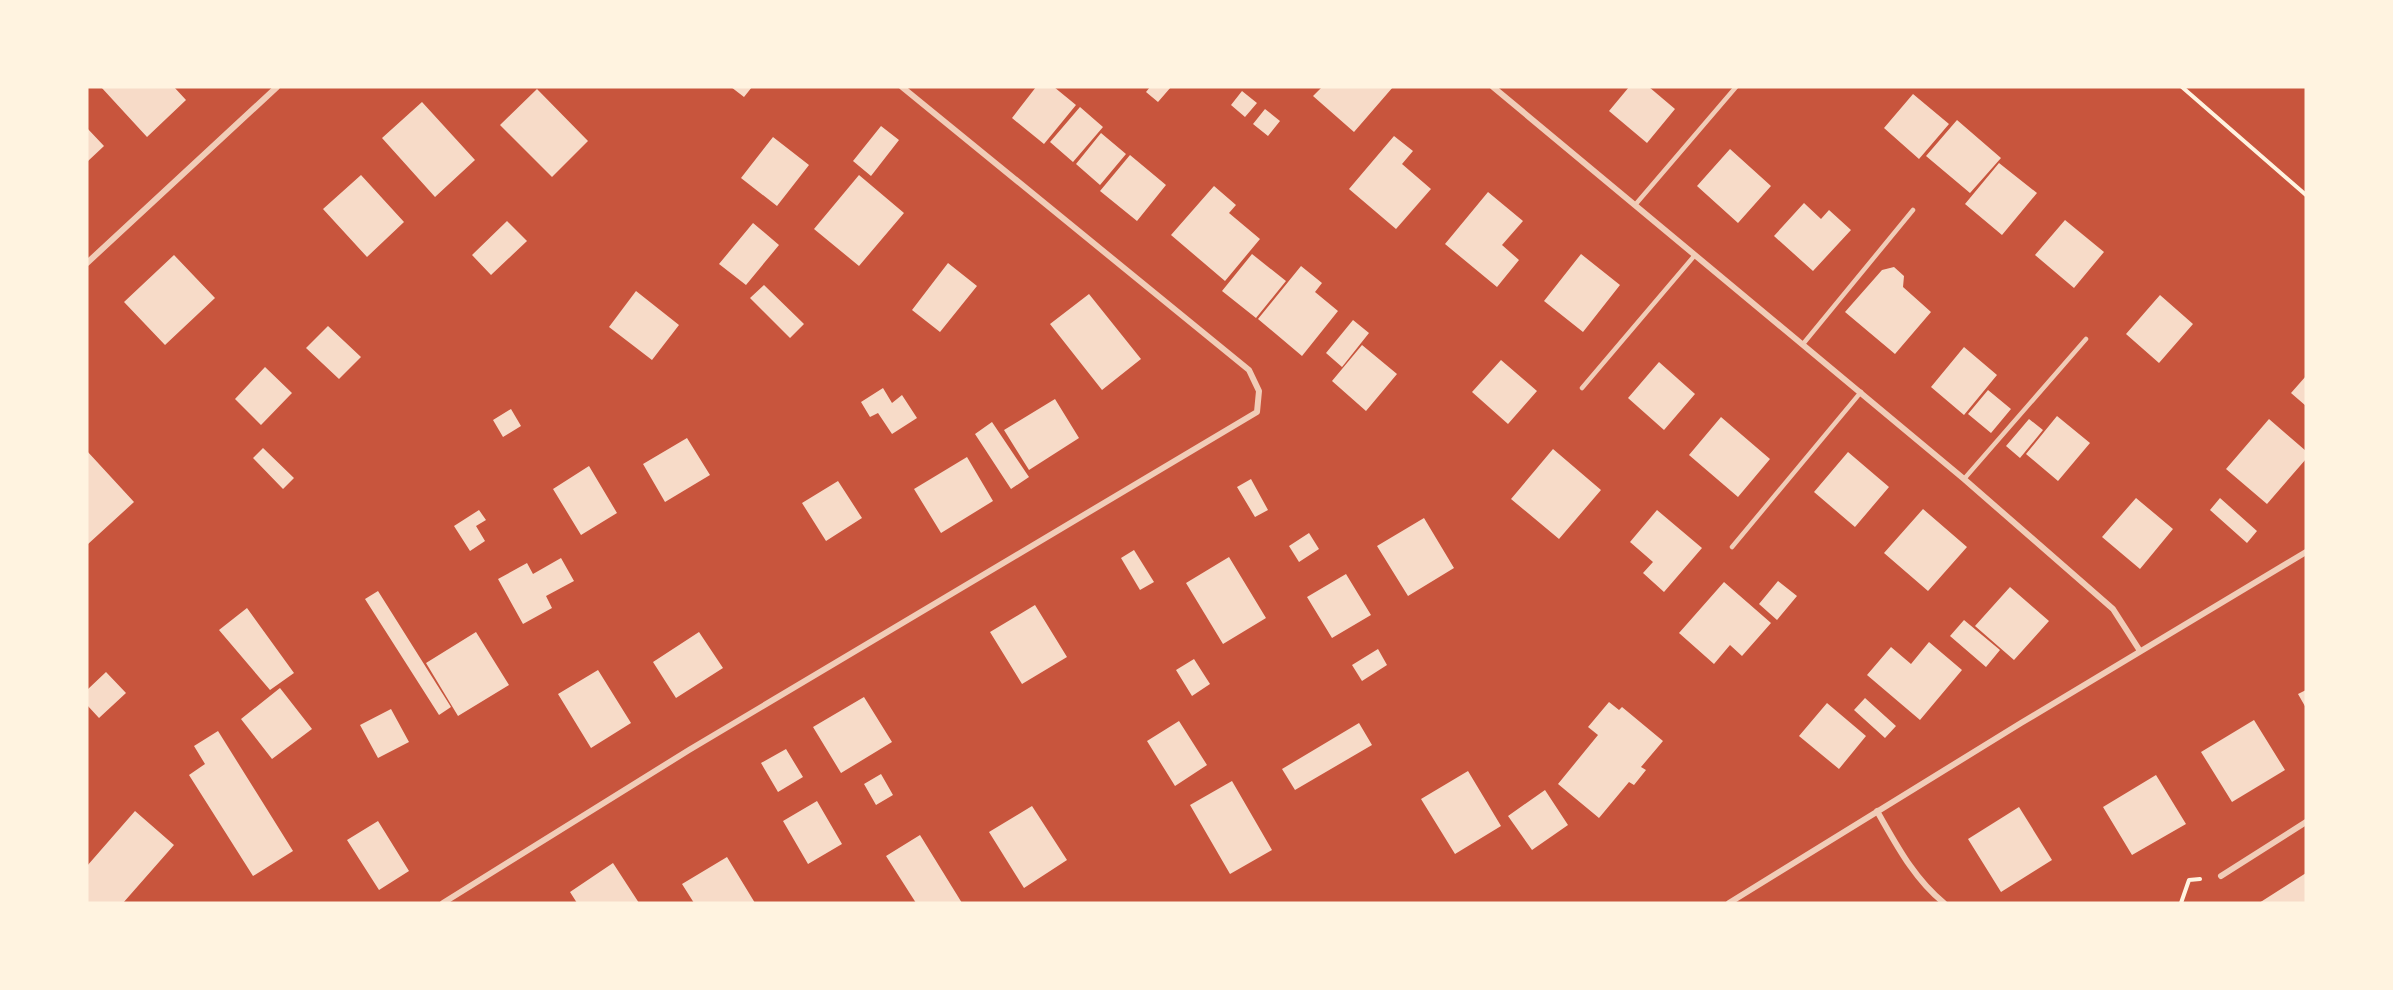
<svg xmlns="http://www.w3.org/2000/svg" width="2393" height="990" viewBox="0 0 2393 990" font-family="Karla,sans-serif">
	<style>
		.building { fill: #f7dbc8 }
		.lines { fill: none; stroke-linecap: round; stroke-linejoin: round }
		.path { stroke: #fff3e0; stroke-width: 4 }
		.service { stroke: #f1ccb7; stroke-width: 4.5 }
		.minor { stroke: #f1ccb7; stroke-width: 6 }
	</style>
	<rect width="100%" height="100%" fill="#c8553d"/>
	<!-- building -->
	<path class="building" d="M101 87H174L186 100 147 137Z
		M731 87H752L744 97Z
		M1036 87H1054L1076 105 1044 144 1012 118Z
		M1150 87H1171L1158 102 1146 92Z
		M1322 87H1393L1354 132 1313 96Z
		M1629 87H1649L1675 109 1647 143 1609 111Z
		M537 89 588 141 552 177 500 125Z
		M1242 91 1257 103 1245 117 1231 105Z
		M1913 94 1949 124 1919 159 1884 128Z
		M422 102 475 160 435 197 382 138Z
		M1080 107 1103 127 1073 162 1050 142Z
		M1265 109 1280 121 1268 136 1253 124Z
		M1957 120 2001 158 1970 193 1926 156Z
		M881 126 899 140 871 176 853 161Z
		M87 128 104 146 87 162Z
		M1101 133 1126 154 1100 185 1076 164Z
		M1394 136 1413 151 1402 164 1431 189 1396 229 1349 189Z
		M773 137 809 165 777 206 741 178Z
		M1730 149 1771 186 1738 223 1697 186Z
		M1130 155 1166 185 1137 221 1100 191Z
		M1999 163 2037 193 2002 235 1965 204Z
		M361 175 404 222 367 257 323 209Z
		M859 175 904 213 859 266 814 229Z
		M1214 186 1236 205 1229 213 1260 239 1225 281 1171 235Z
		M1488 192 1523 221 1502 245 1519 260 1497 287 1445 244Z
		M1804 203 1821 219 1829 210 1851 230 1813 271 1774 236Z
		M2065 220 2104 252 2074 288 2035 255Z
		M507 221 527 241 491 275 472 255Z
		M753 223 779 245 746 285 719 264Z
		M1252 254 1286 281 1256 318 1222 291Z
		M1581 254 1620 285 1583 332 1544 301Z
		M174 255 215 298 165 345 124 302Z
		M948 263 977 286 940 332 912 310Z
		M1301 266 1322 283 1315 292 1338 311 1302 356 1258 319Z
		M1894 267 1904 276 1903 287 1931 312 1895 354 1845 312 1882 270Z
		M764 285 804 324 790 338 750 298Z
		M636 291 679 325 652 360 609 327Z
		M1089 294 1141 359 1102 390 1050 324Z
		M2160 295 2193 324 2159 363 2126 334Z
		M1353 320 1369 333 1342 367 1326 353Z
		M328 326 361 357 339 379 306 348Z
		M1362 345 1397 374 1366 411 1332 381Z
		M1964 347 1997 375 1964 415 1931 387Z
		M1501 360 1537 391 1508 424 1472 392Z
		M1659 362 1695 394 1664 430 1628 398Z
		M265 367 292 393 261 425 235 399Z
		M2306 376V406L2291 393Z
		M883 388 892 403 902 395 917 418 892 434 878 413 870 417 861 402Z
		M1988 390 2011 409 1991 433 1968 414Z
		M1055 399 1079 438 1029 470 1004 430Z
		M511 409 521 426 503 437 493 420Z
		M2057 416 2090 443 2058 481 2026 454Z
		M1721 417 1770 459 1738 497 1689 455Z
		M2029 419 2043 430 2020 458 2006 446Z
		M2269 419 2306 451V459L2267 504 2226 469Z
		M992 422 1029 477 1011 489 975 434Z
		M687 438 710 475 665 502 643 464Z
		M263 448 294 478 283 489 253 458Z
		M1553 449 1601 490 1559 539 1511 499Z
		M87 451 134 502 87 545Z
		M1848 452 1889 487 1855 527 1814 492Z
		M967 457 993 501 941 533 914 489Z
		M589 466 617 513 581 535 553 489Z
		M1251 479 1268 510 1255 517 1237 487Z
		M838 481 862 518 826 541 802 503Z
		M2136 498 2173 529 2140 569 2102 537Z
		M2220 498 2257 531 2247 543 2210 510Z
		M1923 509 1967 547 1928 591 1884 553Z
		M479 510 486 520 476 526 485 541 470 551 454 526Z
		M1657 510 1702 548 1664 592 1643 573 1653 562 1630 542Z
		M1424 518 1454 568 1408 596 1377 546Z
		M1309 533 1319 549 1299 562 1289 546Z
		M1134 550 1154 582 1140 590 1121 558Z
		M1229 557 1266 618 1223 644 1186 583Z
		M561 558 574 581 546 596 552 608 523 624 498 579 527 563 533 574Z
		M1346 574 1371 615 1332 638 1307 597Z
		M1778 581 1797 596 1777 620 1759 604Z
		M1724 582 1771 623 1742 656 1730 645 1714 664 1679 633Z
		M2010 587 2049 621 2014 660 1975 626Z
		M378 591 451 707 439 715 365 599Z
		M1035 605 1067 657 1022 684 990 632Z
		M247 608 294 673 270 690 219 630Z
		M1964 620 2000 650 1986 667 1950 636Z
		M476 632 509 685 458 716 426 663Z
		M699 632 723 668 676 698 653 662Z
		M1929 642 1962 670 1920 720 1867 675 1891 647 1911 664Z
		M1378 649 1387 665 1362 681 1352 665Z
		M1194 659 1210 684 1192 696 1176 670Z
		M598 670 631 723 591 748 558 694Z
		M106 672 126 693 99 718 87 705V690Z
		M280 688 312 729 272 759 241 719Z
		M2306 690V708L2298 694Z
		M864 697 892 742 841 773 813 727Z
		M1865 698 1896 726 1885 738 1854 710Z
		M1609 702 1619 710 1622 707 1663 741 1641 767 1646 770 1634 785 1629 782 1599 818 1558 784 1598 735 1588 727Z
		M1827 703 1866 736 1839 769 1799 736Z
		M391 709 409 742 378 758 360 725Z
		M2254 720 2285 770 2232 802 2201 752Z
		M1179 721 1207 765 1175 786 1147 741Z
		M1359 723 1372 745 1295 790 1282 769Z
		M218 731 293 851 253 876 189 775 205 764 194 746Z
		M786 749 803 777 778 792 761 763Z
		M1468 771 1501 826 1455 854 1421 799Z
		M881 774 893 795 876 805 864 784Z
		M2156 775 2186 824 2132 855 2103 807Z
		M1232 781 1272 850 1230 874 1190 805Z
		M1545 790 1568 825 1532 850 1508 816Z
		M817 801 842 844 808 864 783 821Z
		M1032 806 1067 860 1024 888 989 832Z
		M2019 807 2052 860 2001 892 1968 839Z
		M135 811 174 845 123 903H87V866Z
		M378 821 409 871 379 890 347 840Z
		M920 835 962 903H916L886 856Z
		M727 857 755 903H694L682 884Z
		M613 863 639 903H577L570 892Z
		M2306 873V903H2259Z"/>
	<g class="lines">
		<!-- path -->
		<path class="path" d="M2182 87 2306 195
			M2181 903 2189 880 2200 879"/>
		<!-- service -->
		<path class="service" d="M1635 205 1736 87
			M1803 344 1913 210
			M1582 388 1695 255
			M1964 479 2086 339
			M1732 547 1861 392"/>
		<!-- minor -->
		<path class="minor" d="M1493 87 1964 479 2113 609 2140 651
			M87 263 277 87
			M1877 811C1896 844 1914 879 1944 903
			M2221 876 2306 822
			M443 903 689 750 1257 412 1259 391 1249 370 902 87
			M1729 903 2021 723 2306 552"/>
	</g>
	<!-- border -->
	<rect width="2393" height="990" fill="none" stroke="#fff3e0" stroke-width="177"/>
</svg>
